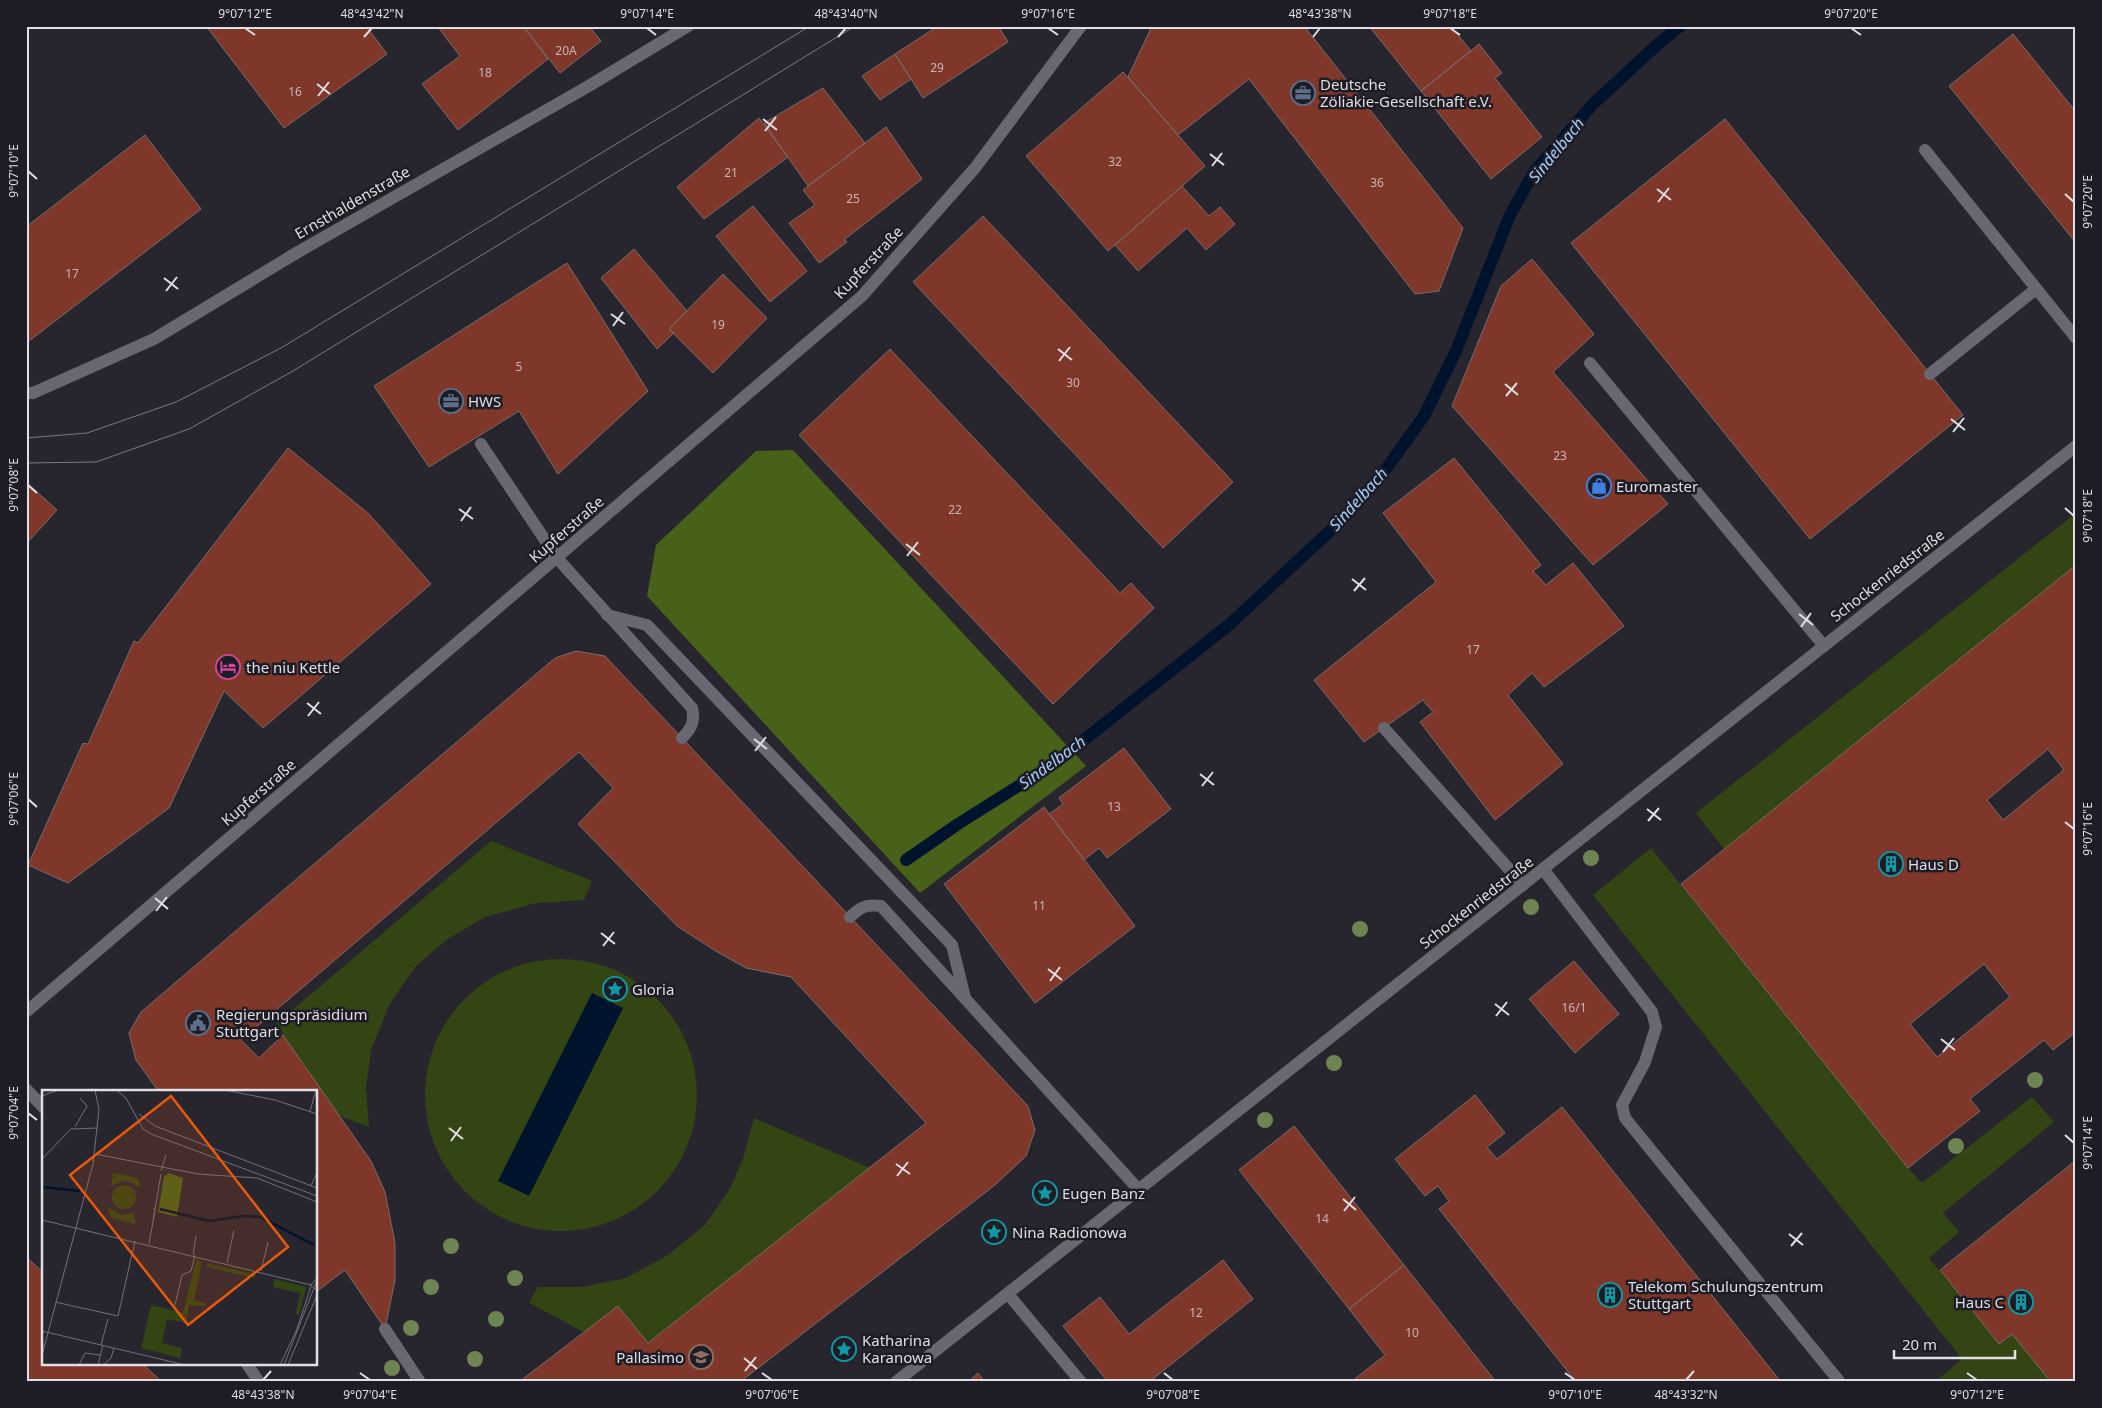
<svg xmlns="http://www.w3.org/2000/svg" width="2102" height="1408" viewBox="0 0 2102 1408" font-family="'Noto Sans',sans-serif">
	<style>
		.green { fill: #334512 }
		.forest { fill: #476118 }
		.water { fill: #00132d }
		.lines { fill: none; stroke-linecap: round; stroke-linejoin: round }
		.stream { stroke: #00132d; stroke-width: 12 }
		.building { fill: #7f3729; stroke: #786c69; fill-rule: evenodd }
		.service { stroke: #686772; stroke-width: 12 }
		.minor { stroke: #686772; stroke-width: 12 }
		.tertiary { stroke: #686772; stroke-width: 12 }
		.tram { stroke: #7b7a82; stroke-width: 1 }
		.tree { fill: #6e8452 }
		.ticks { fill: none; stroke: #dfdfe5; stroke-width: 2 }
		.labels { text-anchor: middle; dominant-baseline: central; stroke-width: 5; stroke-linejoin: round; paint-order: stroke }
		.number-label { font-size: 12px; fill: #c7b5b6 }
		.poi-label { font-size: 15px; fill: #dfdfe5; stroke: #1e1d25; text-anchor: start }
		.street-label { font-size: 15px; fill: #dfdfe5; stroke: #1e1d25 }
		.water-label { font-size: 16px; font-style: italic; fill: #a3cefc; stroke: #1e1d25 }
		.inset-river { fill: none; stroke: #00132d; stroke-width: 2.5 }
		.inset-road { fill: none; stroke: #717078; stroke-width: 1 }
		.view { fill: #e8590c; fill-opacity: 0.15; stroke: #e8590c; stroke-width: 2.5 }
		.inset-edge { fill: none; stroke: #dfdfe5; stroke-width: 2.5 }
		.neatline { fill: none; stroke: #dfdfe5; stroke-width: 2 }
		.ticks-label { font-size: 12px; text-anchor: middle; fill: #dfdfe5 }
	</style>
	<rect width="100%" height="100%" fill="#27262f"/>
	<!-- green -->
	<path class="green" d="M2076 513V565L1724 849 1696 813Z
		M491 841 592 881 584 900 536 903 485 917 446 940 416 966 389 1005 371 1050 366 1088 369 1127 338 1115 276 1024Z
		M1651 848 1908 1168 1922 1183 2032 1097 2054 1122 1943 1213 1959 1232 1929 1258 1999 1344 2012 1334 2051 1382H1935L1962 1359 1593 895Z
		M425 1095a136 136 0 1 1 272 0a136 136 0 1 1-272 0Z
		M754 1118 870 1168 648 1343 584 1332 529 1303 538 1287H582L626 1278 668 1255 704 1226 730 1189 744 1156Z"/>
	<!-- forest -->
	<path class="forest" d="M793 450 1086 766 920 893 647 596 656 545 756 451Z"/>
	<!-- water -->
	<path class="water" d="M592 993 623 1008 529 1196 498 1181Z"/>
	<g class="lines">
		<!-- stream -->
		<path class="stream" d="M906 860 958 824 1055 763 1230 624 1345 517 1386 469 1424 416 1456 351 1510 215 1534 172 1593 104 1658 44 1680 26"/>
	</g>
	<!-- building -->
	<path class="building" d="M206 26H366L387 54 284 128Z
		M437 26H523L548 59 458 130 422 84 460 56Z
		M523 26H589L601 41 560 73Z
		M938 26H998L1008 42 923 98 895 54Z
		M1152 26H1304L1463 228 1439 291 1415 294 1249 79 1178 135 1128 77Z
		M1369 26H1451L1471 51 1421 91Z
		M2013 34 2076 112V243L1949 86Z
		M1479 44 1502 73 1495 78 1542 137 1491 179 1421 91Z
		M895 54 911 79 880 100 862 76Z
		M1123 72 1205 166 1108 251 1026 156Z
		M823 88 865 143 808 186 764 123Z
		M759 118 788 157 704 219 677 187Z
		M1725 119 1963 415 1810 539 1571 243Z
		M886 127 922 179 844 240 847 242 819 263 789 223 815 205 803 190Z
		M145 135 201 209 29 341 26 338V227Z
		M1182 186 1209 216 1220 207 1235 224 1206 250 1187 228 1138 271 1115 245Z
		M753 206 807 271 770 302 716 236Z
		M983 216 1233 482 1163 548 913 282Z
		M634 249 687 311 669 329 674 333 657 349 601 278Z
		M1532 259 1594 334 1553 372 1668 504 1593 565 1452 406 1501 286Z
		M567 263 648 391 558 474 519 411 429 467 374 386Z
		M723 274 767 318 713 373 669 329Z
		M890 349 1120 593 1131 583 1154 608 1053 704 799 435Z
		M288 448 369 514 431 584 263 728 224 691 169 808 68 883 28 865 83 743 88 744 134 641 138 643Z
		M1454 458 1541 565 1533 571 1546 585 1573 563 1624 626 1544 687 1532 673 1508 695 1563 764 1495 820 1420 722 1433 712 1423 700 1364 742 1314 680 1436 582 1383 513Z
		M26 482 57 510 26 544Z
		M2076 565V1032L2053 1050 2044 1040 1970 1099 1980 1111 1908 1168 1681 884ZM2048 749 2064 770 2003 820 1987 800ZM1984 964 2010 997 1937 1057 1910 1024Z
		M576 651 605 656 1028 1106 1035 1130 1026 1156 995 1185 740 1382H519L618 1306 648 1343 926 1123 791 977 746 968 714 950 677 926 578 824 613 788 579 752 241 1040 259 1058 283 1035 371 1161 385 1192 395 1243V1280L385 1329 345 1270 316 1292V1092H159L136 1060 129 1033 141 1012 555 658Z
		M1124 748 1171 809 1107 858 1099 848 1084 860 1049 814 1063 804 1059 798Z
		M1044 807 1135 926 1035 1003 944 884Z
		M1574 961 1619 1014 1575 1053 1529 999Z
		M1475 1095 1505 1133 1487 1147 1497 1159 1562 1107 1781 1382H1576L1439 1209 1449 1201 1438 1186 1425 1196 1395 1159Z
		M1294 1126 1404 1265 1349 1309 1239 1170Z
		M2076 1160V1382H2051L2012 1334 1999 1344 1940 1270Z
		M26 1257 44 1273V1364H143L162 1382H26Z
		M1223 1260 1253 1299 1149 1382H1108L1063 1326 1100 1297 1129 1334Z
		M1404 1265 1496 1382H1351L1385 1355 1349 1309Z
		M978 1373 985 1382H968Z"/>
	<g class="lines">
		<!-- service -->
		<path class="service" d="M1925 150 2076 338
			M1590 363 1824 646
			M1930 374 2036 289
			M26 393H33L154 339 298 252
			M481 444 557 558 692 708C695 721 692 728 682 738
			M607 615 647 625 952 945 965 998
			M1384 728 1523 885
			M1543 869 1652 1012 1656 1027 1645 1062 1622 1105 1625 1118 1839 1381
			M850 917C861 907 866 904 881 906L1139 1190
			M1008 1294 1081 1382
			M385 1329 420 1382"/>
		<!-- minor -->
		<path class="minor" d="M298 252 587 87 688 26
			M26 1012 862 296 975 168 1081 26
			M896 1382 2076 446"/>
		<!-- tertiary -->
		<path class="tertiary" d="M26 1089 44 1108
			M247 1364 259 1382"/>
		<!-- tram -->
		<path class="tram" d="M26 438 87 433 176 402 281 348 810 26
			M26 463 96 462 189 429 293 371 855 26"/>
	</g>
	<!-- trees -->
	<g class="tree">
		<circle cx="1591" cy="858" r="8"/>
		<circle cx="1531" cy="907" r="8"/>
		<circle cx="1360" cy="929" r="8"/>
		<circle cx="1334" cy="1063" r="8"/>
		<circle cx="2035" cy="1080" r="8"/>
		<circle cx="1265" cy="1120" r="8"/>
		<circle cx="1956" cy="1146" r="8"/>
		<circle cx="451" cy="1246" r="8"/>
		<circle cx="515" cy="1278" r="8"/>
		<circle cx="431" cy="1287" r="8"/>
		<circle cx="496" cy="1319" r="8"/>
		<circle cx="411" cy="1328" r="8"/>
		<circle cx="475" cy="1359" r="8"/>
		<circle cx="392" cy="1368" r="8"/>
	</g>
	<!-- ticks -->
	<path class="ticks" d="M245 28 255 35M647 28 656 35M1048 28 1058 35M1450 28 1460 35M1851 28 1861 35M364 37 372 28M838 37 846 28M1313 37 1320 28M317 84 330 94M318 96 329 82M763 119 777 130M765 131 776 117M1210 154 1224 165M1212 166 1222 153M28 171 37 179M1657 189 1671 200M2065 194 2074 202M1658 202 1669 188M164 278 178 289M166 291 177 277M611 314 625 324M613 326 623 312M1058 349 1072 360M1059 361 1070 347M1505 384 1518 395M1506 396 1517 383M1951 419 1965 430M1953 432 1964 418M28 485 37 493M2065 508 2074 516M459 509 473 519M461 521 471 507M906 544 920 555M907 556 918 542M1352 579 1366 590M1354 591 1365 578M1799 614 1813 625M1801 627 1811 613M307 703 321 714M308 716 319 702M754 739 767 749M755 751 766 737M1200 774 1214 785M1202 786 1213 772M28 799 37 807M1647 809 1661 820M1648 821 1659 808M2065 822 2074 829M155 898 168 909M156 911 167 897M601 933 615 944M603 946 614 932M1048 969 1062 980M1050 981 1060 967M1495 1004 1509 1015M1496 1016 1507 1002M1941 1039 1955 1050M1943 1052 1954 1038M28 1113 37 1120M449 1128 463 1139M2065 1135 2074 1143M451 1141 461 1127M896 1164 910 1174M897 1176 908 1162M1343 1199 1356 1210M1344 1211 1355 1197M1789 1234 1803 1245M1791 1246 1802 1233M744 1358 757 1369M745 1371 756 1357M360 1373 370 1380M762 1373 772 1380M1164 1373 1173 1380M1565 1373 1575 1380M1967 1373 1977 1380M263 1380 271 1371M1686 1380 1694 1371"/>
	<!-- icons -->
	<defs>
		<symbol id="office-ring" viewBox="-11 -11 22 22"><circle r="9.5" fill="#1e1d25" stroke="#5c6f8a" stroke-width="1.5"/><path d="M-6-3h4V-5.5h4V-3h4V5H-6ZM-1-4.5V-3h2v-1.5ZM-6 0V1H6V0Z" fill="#5c6f8a"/></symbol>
		<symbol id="shop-ring" viewBox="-11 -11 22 22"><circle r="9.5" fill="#1e1d25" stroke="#3f7fe0" stroke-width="1.5"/><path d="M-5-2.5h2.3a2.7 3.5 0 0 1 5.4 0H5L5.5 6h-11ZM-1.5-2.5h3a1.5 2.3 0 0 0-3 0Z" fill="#3f7fe0"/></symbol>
		<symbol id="hotel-ring" viewBox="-11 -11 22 22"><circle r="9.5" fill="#1e1d25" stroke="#d1479c" stroke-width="1.5"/><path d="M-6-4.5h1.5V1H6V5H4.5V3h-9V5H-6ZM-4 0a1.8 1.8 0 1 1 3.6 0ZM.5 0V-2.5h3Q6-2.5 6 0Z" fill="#d1479c"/></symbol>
		<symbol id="building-ring" viewBox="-11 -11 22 22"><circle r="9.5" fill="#1e1d25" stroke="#0f9aa8" stroke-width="1.5"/><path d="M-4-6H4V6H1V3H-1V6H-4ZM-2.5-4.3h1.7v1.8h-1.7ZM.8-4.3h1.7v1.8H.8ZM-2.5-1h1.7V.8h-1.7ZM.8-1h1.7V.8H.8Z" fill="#0f9aa8"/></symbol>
		<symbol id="sight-ring" viewBox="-11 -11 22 22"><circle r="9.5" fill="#1e1d25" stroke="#0f9aa8" stroke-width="1.5"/><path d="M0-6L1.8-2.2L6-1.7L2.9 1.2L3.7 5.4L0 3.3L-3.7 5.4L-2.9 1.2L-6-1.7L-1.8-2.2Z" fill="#0f9aa8"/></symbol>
		<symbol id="civic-ring" viewBox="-11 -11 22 22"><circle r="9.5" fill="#1e1d25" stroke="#5c6f8a" stroke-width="1.5"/><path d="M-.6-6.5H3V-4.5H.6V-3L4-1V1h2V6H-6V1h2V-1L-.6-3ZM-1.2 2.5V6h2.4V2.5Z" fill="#5c6f8a"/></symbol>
		<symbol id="school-ring" viewBox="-11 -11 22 22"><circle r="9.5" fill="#1e1d25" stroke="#8d6e63" stroke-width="1.5"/><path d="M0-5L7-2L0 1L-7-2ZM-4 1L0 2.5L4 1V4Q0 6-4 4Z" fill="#8d6e63"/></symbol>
	</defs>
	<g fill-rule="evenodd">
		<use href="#office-ring" x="1289" y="79" width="28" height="28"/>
		<use href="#office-ring" x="437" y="387" width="28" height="28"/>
		<use href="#shop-ring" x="1585" y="472" width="28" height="28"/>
		<use href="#hotel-ring" x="214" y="653" width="28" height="28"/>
		<use href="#building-ring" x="1877" y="850" width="28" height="28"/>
		<use href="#sight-ring" x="601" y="975" width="28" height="28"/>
		<use href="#civic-ring" x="184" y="1009" width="28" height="28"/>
		<use href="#sight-ring" x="1031" y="1179" width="28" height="28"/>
		<use href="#sight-ring" x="980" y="1218" width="28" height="28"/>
		<use href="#building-ring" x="1596" y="1281" width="28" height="28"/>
		<use href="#building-ring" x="2007" y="1288" width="28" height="28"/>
		<use href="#sight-ring" x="830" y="1335" width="28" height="28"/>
		<use href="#school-ring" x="687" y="1343" width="28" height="28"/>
	</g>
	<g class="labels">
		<!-- number labels -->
		<g class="number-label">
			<text x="566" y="50">20A</text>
			<text x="937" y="67">29</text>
			<text x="485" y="72">18</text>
			<text x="295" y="91">16</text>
			<text x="1115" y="161">32</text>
			<text x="731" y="172">21</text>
			<text x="1377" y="182">36</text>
			<text x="853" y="198">25</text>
			<text x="72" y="273">17</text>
			<text x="718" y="324">19</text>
			<text x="519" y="366">5</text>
			<text x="1073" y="382">30</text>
			<text x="1560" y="455">23</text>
			<text x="955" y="509">22</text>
			<text x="1473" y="649">17</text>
			<text x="1114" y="806">13</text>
			<text x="1039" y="905">11</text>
			<text x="1574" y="1007">16/1</text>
			<text x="1322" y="1218">14</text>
			<text x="1196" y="1312">12</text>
			<text x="1412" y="1332">10</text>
		</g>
		<!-- poi labels -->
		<g class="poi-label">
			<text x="1320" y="84">Deutsche<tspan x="1320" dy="17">Zöliakie-Gesellschaft e.V.</tspan></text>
			<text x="468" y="401">HWS</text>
			<text x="1616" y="486">Euromaster</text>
			<text x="246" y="667">the niu Kettle</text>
			<text x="1908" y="864">Haus D</text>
			<text x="632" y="989">Gloria</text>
			<text x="216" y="1014">Regierungspräsidium<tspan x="216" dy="17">Stuttgart</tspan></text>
			<text x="1062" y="1193">Eugen Banz</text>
			<text x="1012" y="1232">Nina Radionowa</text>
			<text x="1628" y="1286">Telekom Schulungszentrum<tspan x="1628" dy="17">Stuttgart</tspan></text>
			<text x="2004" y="1302" text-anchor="end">Haus C</text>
			<text x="862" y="1340">Katharina<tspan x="862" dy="17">Karanowa</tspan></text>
			<text x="684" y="1357" text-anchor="end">Pallasimo</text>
		</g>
		<!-- street labels -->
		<g class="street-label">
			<text transform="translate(352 202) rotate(-30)">Ernsthaldenstraße</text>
			<text transform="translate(868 262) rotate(-47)">Kupferstraße</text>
			<text transform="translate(566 529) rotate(-41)">Kupferstraße</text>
			<text transform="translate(1887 575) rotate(-38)">Schockenriedstraße</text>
			<text transform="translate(258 792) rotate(-41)">Kupferstraße</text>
			<text transform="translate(1476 902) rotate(-38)">Schockenriedstraße</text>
		</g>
		<!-- water labels -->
		<g class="water-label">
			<text transform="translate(1556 150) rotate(-51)">Sindelbach</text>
			<text transform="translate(1358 499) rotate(-48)">Sindelbach</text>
			<text transform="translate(1052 762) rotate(-36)">Sindelbach</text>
		</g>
	</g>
	<!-- overview -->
	<g transform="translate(42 1090)">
		<rect width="275" height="275" fill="#27262f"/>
		<path d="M71 83 96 88 99 98 83 90 69 96ZM70 107a12 12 0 1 1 24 0a12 12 0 1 1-24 0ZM65 117 80 125 91 123 94 134 69 128ZM154 170 160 172 152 210 164 213 163 216 147 215 144 233 125 229 120 253 140 258 138 268 99 258 109 215 141 223ZM165 173 214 185 213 188 165 177ZM232 189 264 197 257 225 254 224 258 203 231 197Z" fill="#334512"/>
		<path d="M127 83 141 88 135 127 116 122 122 86Z" fill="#476118"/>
		<path class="inset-river" d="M0 97 38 101M118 119 167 131 202 126 218 127 272 155"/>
		<path class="inset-road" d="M74 0 84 8 101 39 109 44 275 106M183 0 233 10 275 24M0 6 16 0M268 21 274 0M97 24 113 36 275 98M33 37 45 16 38 8M53 64 156 84 215 88 275 112M0 69 29 39 56 38M119 81 124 65M269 96 275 82M0 130 269 195M111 131 119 84M107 154 113 120 111 118M151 165 154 146M185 173 192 140M219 181 226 152M275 188 269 195 275 201M13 212 76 226 93 151M133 215 140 185 149 181 153 165M0 241 143 275M59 255 66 229M0 265 51 74 57 19 53 0M37 275 43 263 58 265M56 275 61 255M61 275 69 268 72 258M238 275 255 239 269 196M242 275 275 190M246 275 275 205"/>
		<path class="view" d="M129 6 246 157 146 235 28 85Z"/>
		<rect width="275" height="275" class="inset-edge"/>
	</g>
	<!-- border -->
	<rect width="2102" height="1408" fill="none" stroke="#1e1d25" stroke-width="55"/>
	<!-- scale -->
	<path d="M1894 1350v8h121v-8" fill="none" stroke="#dfdfe5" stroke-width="2.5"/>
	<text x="1902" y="1350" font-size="15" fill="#dfdfe5" stroke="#1e1d25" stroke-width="4" paint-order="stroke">20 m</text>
	<rect x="28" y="28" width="2046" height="1352" class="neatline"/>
	<g class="ticks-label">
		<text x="245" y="18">9°07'12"E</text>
		<text x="372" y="18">48°43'42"N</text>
		<text x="647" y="18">9°07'14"E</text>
		<text x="846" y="18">48°43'40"N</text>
		<text x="1048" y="18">9°07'16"E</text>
		<text x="1320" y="18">48°43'38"N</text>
		<text x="1450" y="18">9°07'18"E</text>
		<text x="1851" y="18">9°07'20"E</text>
		<text transform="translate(14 171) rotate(-90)" y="4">9°07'10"E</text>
		<text transform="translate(2088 202) rotate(-90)" y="4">9°07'20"E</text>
		<text transform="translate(14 485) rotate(-90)" y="4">9°07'08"E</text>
		<text transform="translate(2088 516) rotate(-90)" y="4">9°07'18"E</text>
		<text transform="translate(14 799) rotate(-90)" y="4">9°07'06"E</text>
		<text transform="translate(2088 829) rotate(-90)" y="4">9°07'16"E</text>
		<text transform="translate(14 1113) rotate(-90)" y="4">9°07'04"E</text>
		<text transform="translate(2088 1143) rotate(-90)" y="4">9°07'14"E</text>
		<text x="263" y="1399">48°43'38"N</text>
		<text x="370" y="1399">9°07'04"E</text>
		<text x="772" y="1399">9°07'06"E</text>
		<text x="1173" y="1399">9°07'08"E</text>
		<text x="1575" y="1399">9°07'10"E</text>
		<text x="1686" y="1399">48°43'32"N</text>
		<text x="1977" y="1399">9°07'12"E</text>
	</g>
</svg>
